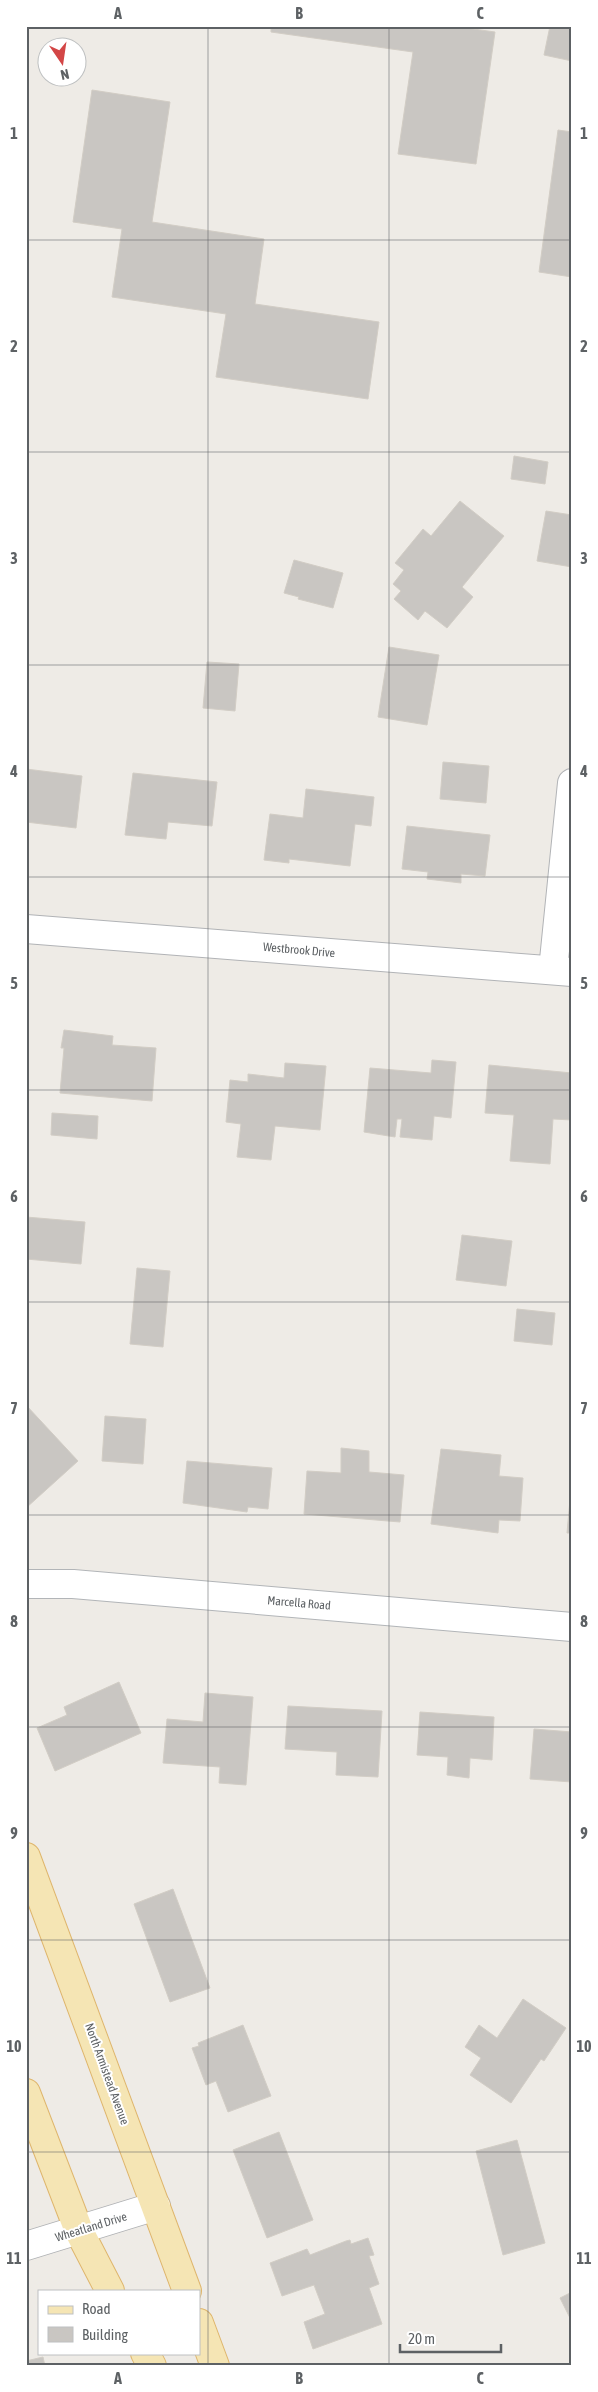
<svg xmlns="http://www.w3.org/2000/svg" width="598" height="2392" viewBox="0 0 598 2392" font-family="'Asap Condensed',sans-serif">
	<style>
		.building { fill: #c9c6c2; stroke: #d2cdc5 }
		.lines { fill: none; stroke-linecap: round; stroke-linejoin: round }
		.street-casing { stroke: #b1b3b6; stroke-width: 30 }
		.secondary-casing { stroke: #b2b5b8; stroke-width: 30 }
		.primary-casing { stroke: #dfb66d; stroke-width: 30 }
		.street { stroke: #fff; stroke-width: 28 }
		.secondary { stroke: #fff; stroke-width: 28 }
		.primary { stroke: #f5e5b4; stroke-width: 28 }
		.grid { fill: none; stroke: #5d6164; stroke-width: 1; stroke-opacity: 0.55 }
		.labels { text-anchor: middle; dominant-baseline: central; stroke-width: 4; stroke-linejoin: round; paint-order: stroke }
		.street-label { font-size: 12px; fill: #5d6164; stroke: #fff }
		.neatline { fill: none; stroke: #5d6164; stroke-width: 2 }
		.grid-label { font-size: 16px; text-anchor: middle; font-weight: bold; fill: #5d6164 }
	</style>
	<rect width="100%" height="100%" fill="#eeebe6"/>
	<!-- building -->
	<path class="building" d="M271 26H452L495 32 476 164 398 154 413 52 271 32Z
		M550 26H572V61L544 55Z
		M92 90 170 102 152 222 264 239 255 304 379 322 368 399 216 377 226 314 112 297 122 229 73 222Z
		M558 130 572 132V277L539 272Z
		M514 456 548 462 545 484 511 479Z
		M460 501 504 536 462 587 473 597 447 628 425 611 418 620 394 599 401 591 393 584 404 570 395 563 423 529 431 536Z
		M546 511 572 515V567L537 561Z
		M294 560 343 573 333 608 298 599 299 597 284 593Z
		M389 647 439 655 427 725 378 717Z
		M207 662 239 664 235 711 203 708Z
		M443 762 489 766 486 803 440 799Z
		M26 769 82 776 76 828 26 822Z
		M133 773 217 782 212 826 168 822 166 839 125 835Z
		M306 789 374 797 371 826 355 824 350 866 289 859V863L264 860 270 814 303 818Z
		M407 826 490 835 485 876 461 874V883L427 879 428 872 402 869Z
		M64 1030 113 1036 112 1045 156 1048 152 1101 60 1093 64 1048H61Z
		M432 1060 456 1062 451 1118 434 1116 432 1140 400 1137 402 1119H397L395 1137 364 1132 370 1068 431 1073Z
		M285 1063 326 1066 320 1130 275 1126 271 1160 237 1157 241 1124 226 1122 230 1080 248 1082V1074L284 1078Z
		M489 1065 572 1073V1120L553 1119 550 1164 510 1161 514 1115 485 1113Z
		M52 1113 98 1116 97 1139 51 1135Z
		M26 1217 85 1222 81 1264 26 1259Z
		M462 1235 512 1241 506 1286 456 1280Z
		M137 1268 170 1271 163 1347 130 1344Z
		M517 1309 555 1313 552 1345 514 1341Z
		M26 1405 78 1461 26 1508Z
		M105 1416 146 1419 143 1464 102 1461Z
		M341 1448 369 1451V1472L404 1475 400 1522 304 1514 307 1471 341 1473Z
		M441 1449 501 1455 499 1476 523 1478 520 1521 499 1520 498 1533 431 1524Z
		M187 1461 272 1468 268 1509 248 1507 247 1512 183 1503Z
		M571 1488H572V1533H567Z
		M119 1682 141 1733 55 1771 37 1728 67 1715 64 1707Z
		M205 1693 253 1697 246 1785 219 1783 220 1767 163 1763 167 1719 203 1722Z
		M288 1706 382 1711 378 1777 336 1775 337 1752 285 1749Z
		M420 1712 494 1717 492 1760 470 1758 469 1778 447 1775 448 1757 417 1755Z
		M534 1729 572 1732V1782L530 1779Z
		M173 1889 210 1988 170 2002 134 1904Z
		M523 1999 566 2028 544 2061 541 2059 511 2103 470 2075 481 2058 465 2047 479 2025 497 2038Z
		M243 2025 271 2096 228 2112 216 2081 206 2085 192 2048 199 2046 198 2043Z
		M279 2132 313 2220 267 2238 233 2150Z
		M517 2140 545 2243 503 2255 476 2151Z
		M368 2238 374 2255 369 2256 379 2284 369 2288 382 2324 313 2349 304 2322 325 2314 314 2285 282 2296 270 2263 307 2249 310 2255 346 2241 350 2240 351 2244Z
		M572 2292V2322L560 2298Z
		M43 2357 45 2366H26V2361Z"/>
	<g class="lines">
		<defs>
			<path id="street" d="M26 929 572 972
				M553 970 572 783
				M26 2246 156 2206"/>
			<path id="secondary" d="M26 1584H73L572 1627"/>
			<path id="primary" d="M26 1857 187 2291
				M26 2093 79 2231 110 2291
				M199 2323 215 2366
				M145 2353 152 2366"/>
		</defs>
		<!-- street casing -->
		<use href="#street" class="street-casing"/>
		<!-- secondary casing -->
		<use href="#secondary" class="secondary-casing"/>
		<!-- primary casing -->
		<use href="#primary" class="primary-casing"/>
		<!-- street -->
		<use href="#street" class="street"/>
		<!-- secondary -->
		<use href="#secondary" class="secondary"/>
		<!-- primary -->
		<use href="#primary" class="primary"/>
	</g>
	<!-- grid -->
	<path class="grid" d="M208 26V2366M389 26V2366M26 240H572M26 452H572M26 665H572M26 877H572M26 1090H572M26 1302H572M26 1515H572M26 1727H572M26 1940H572M26 2152H572"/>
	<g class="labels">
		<!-- street labels -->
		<g class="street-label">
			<text transform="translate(299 950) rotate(5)">Westbrook Drive</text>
			<text transform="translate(299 1603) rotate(5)">Marcella Road</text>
			<text transform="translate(107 2074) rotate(70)">North Armistead Avenue</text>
			<text transform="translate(91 2227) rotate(-17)">Wheatland Drive</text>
		</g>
	</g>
	<!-- border -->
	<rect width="598" height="2392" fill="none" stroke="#ffffff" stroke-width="55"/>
	<!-- legend -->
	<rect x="38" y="2290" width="162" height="65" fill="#ffffff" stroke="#bec0c1"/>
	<rect x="48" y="2306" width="25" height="8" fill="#f5e5b4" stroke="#bec0c1"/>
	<text x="82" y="2314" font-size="15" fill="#5d6164">Road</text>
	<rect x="48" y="2327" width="25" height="15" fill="#c9c6c2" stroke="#bec0c1"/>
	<text x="82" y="2340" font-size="15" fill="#5d6164">Building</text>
	<!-- north arrow -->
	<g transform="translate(62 62) rotate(167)"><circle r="24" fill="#ffffff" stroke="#bec0c1"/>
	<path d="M0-4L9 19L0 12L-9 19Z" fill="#d34646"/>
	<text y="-8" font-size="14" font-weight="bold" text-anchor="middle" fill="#5d6164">N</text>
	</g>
	<!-- scale -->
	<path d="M400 2344v8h101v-8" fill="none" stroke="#5d6164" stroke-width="2.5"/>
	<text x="408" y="2344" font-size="15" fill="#5d6164" stroke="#ffffff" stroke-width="4" paint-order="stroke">20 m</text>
	<rect x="28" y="28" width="542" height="2336" class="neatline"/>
	<g class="grid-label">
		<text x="118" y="19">A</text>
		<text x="299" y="19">B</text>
		<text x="480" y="19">C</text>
		<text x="14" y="139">1</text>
		<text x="584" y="139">1</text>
		<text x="14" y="352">2</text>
		<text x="584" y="352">2</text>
		<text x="14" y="564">3</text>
		<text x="584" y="564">3</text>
		<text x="14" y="777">4</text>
		<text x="584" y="777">4</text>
		<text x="14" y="989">5</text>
		<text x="584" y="989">5</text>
		<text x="14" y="1202">6</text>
		<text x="584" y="1202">6</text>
		<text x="14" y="1414">7</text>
		<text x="584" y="1414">7</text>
		<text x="14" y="1627">8</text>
		<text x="584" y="1627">8</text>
		<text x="14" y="1839">9</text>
		<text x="584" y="1839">9</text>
		<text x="14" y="2052">10</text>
		<text x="584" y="2052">10</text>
		<text x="14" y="2264">11</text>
		<text x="584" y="2264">11</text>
		<text x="118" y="2384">A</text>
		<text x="299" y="2384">B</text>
		<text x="480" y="2384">C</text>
	</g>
</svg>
